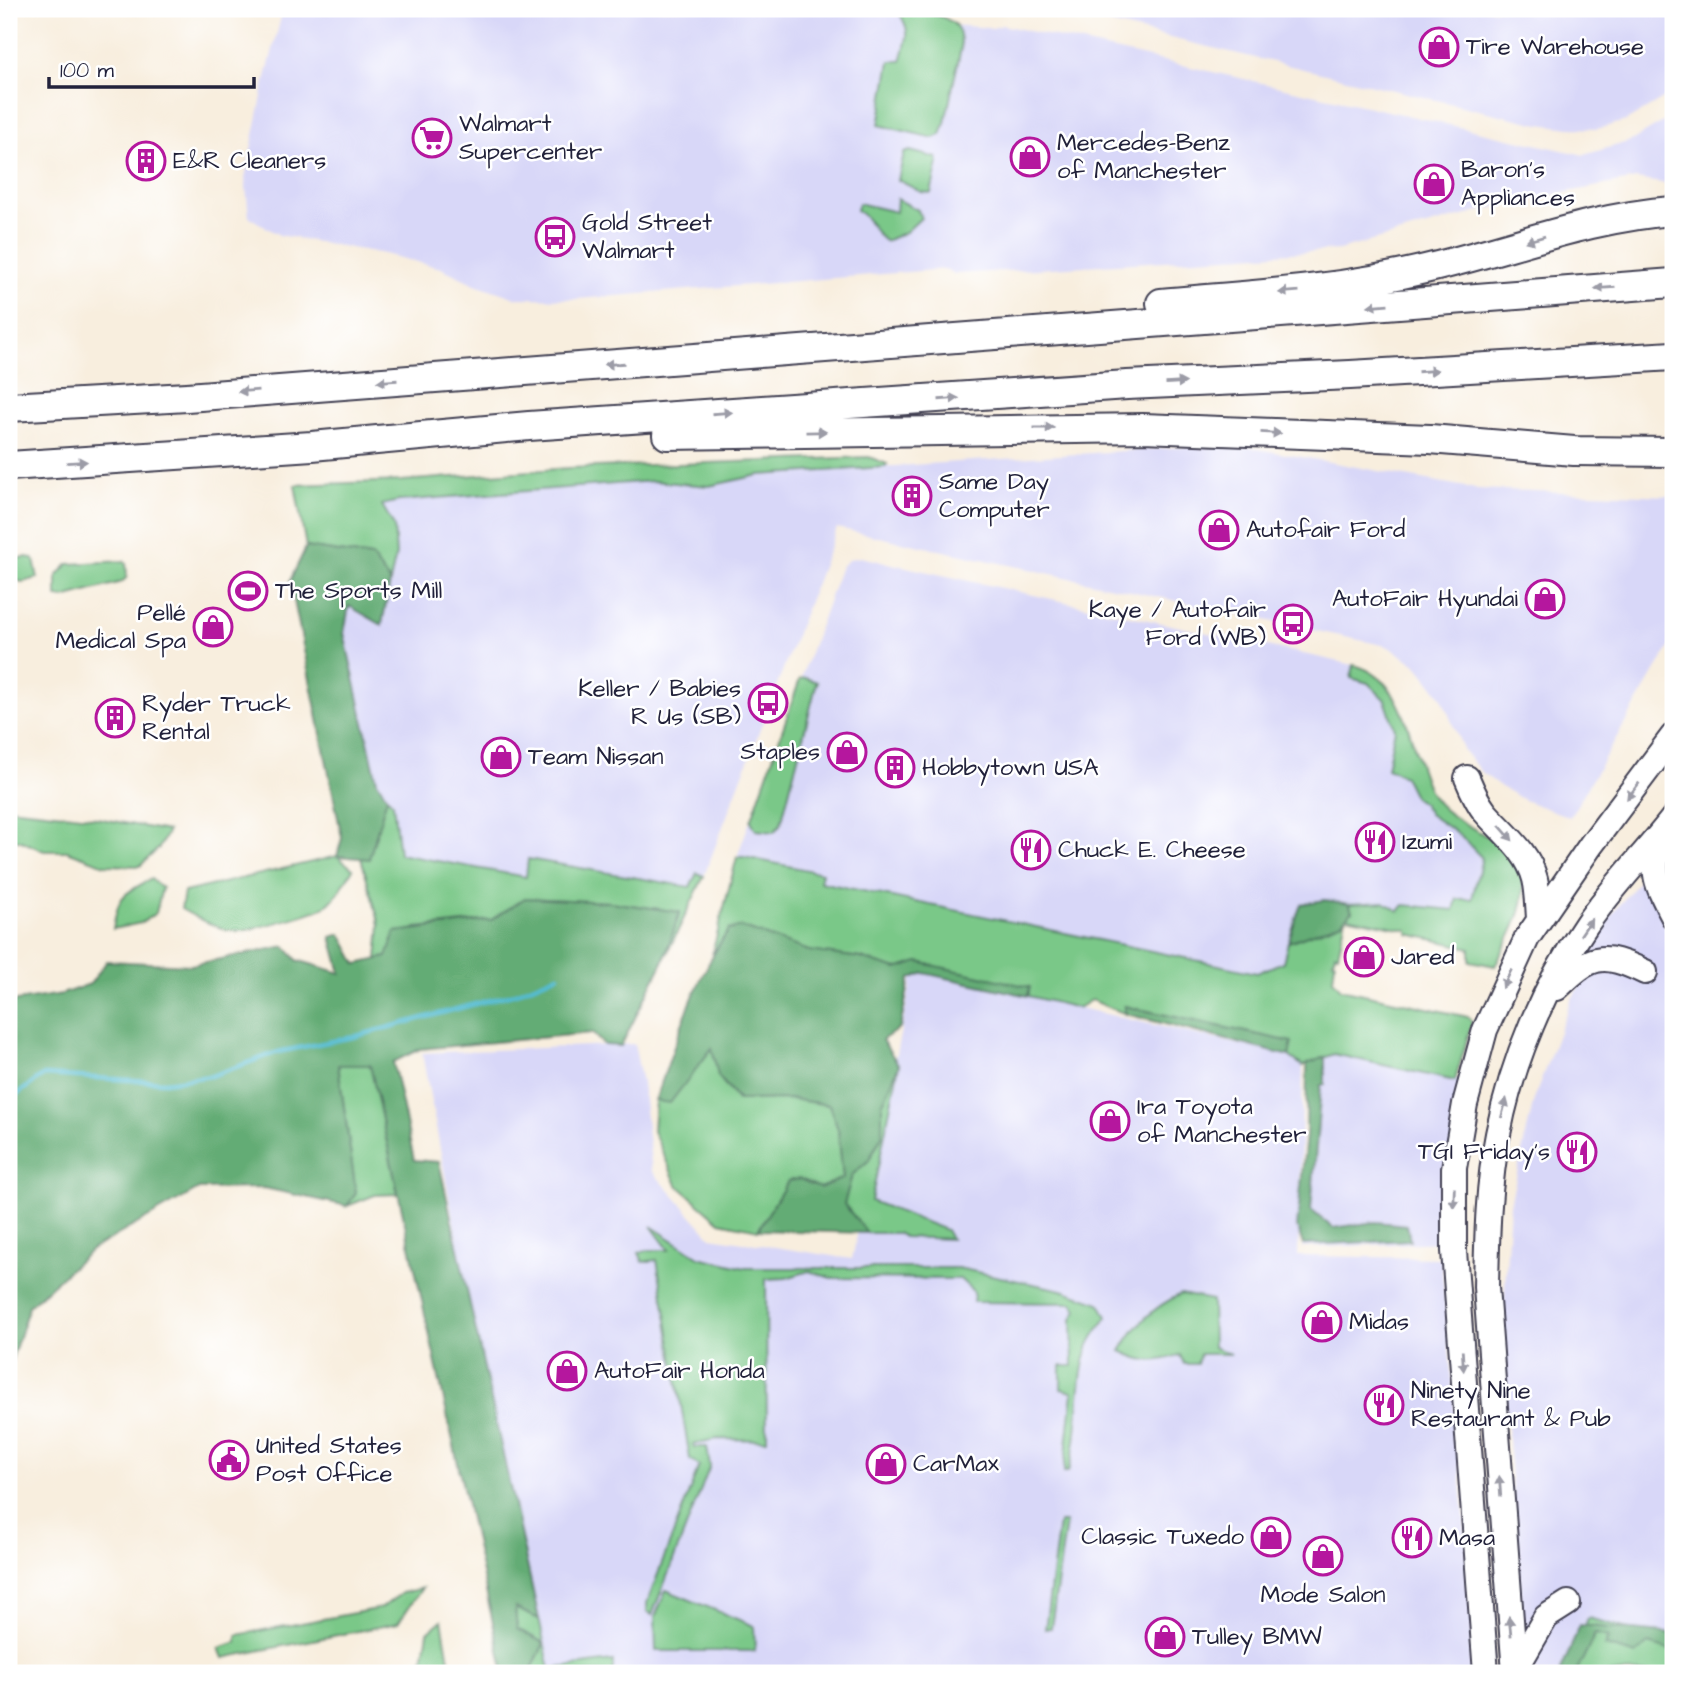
<svg xmlns="http://www.w3.org/2000/svg" width="1682" height="1682" viewBox="0 0 1682 1682" font-family="'Architects Daughter',sans-serif">
	<style>
		.built { fill: #d8d7f8 }
		.green { fill: #7ac888; stroke: #4e7562; stroke-width: 2 }
		.forest { fill: #63ac74; stroke: #426758; stroke-width: 2 }
		.lines { fill: none; stroke-linecap: round; stroke-linejoin: round }
		.stream { stroke: #54bcd1; stroke-width: 4.5 }
		.major-casing { stroke: #424153; stroke-width: 28 }
		.highway-casing { stroke: #424153; stroke-width: 32 }
		.major { stroke: #fff; stroke-width: 24 }
		.highway { stroke: #fff; stroke-width: 28 }
		.oneway { fill: #9c9ca7 }
		.labels { text-anchor: middle; dominant-baseline: central; stroke-width: 5; stroke-linejoin: round; paint-order: stroke }
		.poi-label { font-size: 24px; fill: #22223b; stroke: #fff; text-anchor: start }
	</style>
	<rect width="100%" height="100%" fill="#fff"/>
	<filter id="ink" filterUnits="userSpaceOnUse"><feTurbulence type="fractalNoise" baseFrequency=".0143" numOctaves="2"/><feDisplacementMap in="SourceGraphic" scale="14" xChannelSelector="R" yChannelSelector="G"/><feConvolveMatrix kernelMatrix="1 2 1 2 8 2 1 2 1" color-interpolation-filters="sRGB"/></filter>
	<filter id="wash" filterUnits="userSpaceOnUse"><feTurbulence type="fractalNoise" baseFrequency=".00686" numOctaves="4" result="noise"/><feDisplacementMap in="SourceGraphic" scale="28" xChannelSelector="R" yChannelSelector="G"/><feGaussianBlur stdDeviation="1.57" result="paint"/><feColorMatrix in="noise" values="0 0 0 0 0 0 0 0 0 0 0 0 0 0 0 0 0 1.4 0 .05"/><feComposite in="paint" operator="in"/></filter>
	<g filter="url(#wash)">
		<rect width="100%" height="100%" fill="#f8eede"/>
		<!-- built -->
		<path class="built" d="M283 9H915L943 19 951 25 993 28 1002 25 1584 155 1631 141 1673 116V185L1636 179 1510 203 1339 250 955 274 945 269 577 299 516 298 475 284 441 268 384 254 279 235 249 217 245 178 266 77Z
			M1046 9H1673V93L1626 121 1597 129 1570 128 1539 124Z
			M1230 444 1477 489 1673 496V641L1570 817 1526 801 1501 787 1481 772 1464 751 1441 696 1416 664 1387 646 837 528 704 876 697 873 691 887 529 859 526 877 399 854 393 803 377 781 344 633 348 605 382 625 396 555 393 526 381 505 399 501 553 487 653 481 709 486 759 475Z
			M860 557 1354 665 1351 678 1368 683 1385 700 1395 729 1387 768 1404 776 1415 798 1423 804 1429 814 1461 836 1482 858 1472 900 1454 910 1404 905 1399 911 1384 902 1349 904 1325 900 1283 962 1257 973 820 882 822 873 744 857H737L841 566 850 559Z
			M1673 843V1641L1566 1673H1536L1524 1635 1501 1352 1510 1204 1534 1099 1570 1002 1584 978 1581 954 1640 879Z
			M914 970 1289 1056 1303 1066 1298 1256 1441 1258 1478 1673H539L422 1053 634 1044 642 1082 652 1171 711 1237 852 1259Z
			M1319 1050 1465 1082 1443 1242 1302 1248 1307 1059Z"/>
		<!-- green -->
		<path class="green" d="M897 9C912 9 946 14 956 26 961 33 961 40 961 48L945 123 941 135 933 138 879 125 890 61H901C908 35 912 33 897 9Z
			M910 151 937 158 938 163 931 193 921 192 898 180 904 153Z
			M897 199 918 210 921 218 906 232 885 241C871 231 873 220 856 210L858 203 896 212Z
			M869 457 887 464 885 467 759 475 709 486 653 481 399 501 382 505 394 526 396 555 390 582 371 557 306 547 295 485 401 481 568 468Z
			M28 557 34 560 38 578 23 582 9 579V559Z
			M124 561 126 563 127 577 122 582 64 598 57 597V576L68 564Z
			M1354 665C1409 679 1409 750 1430 792 1450 829 1506 832 1520 871 1532 904 1509 937 1495 966L1470 961V948L1408 934V930L1347 917 1352 911 1349 904 1384 902 1399 911 1404 905 1454 910 1457 899H1472L1482 858 1461 836 1429 814 1423 804 1415 798 1404 776 1387 768 1395 729 1385 700 1368 683 1351 678Z
			M806 678 817 682 781 824 774 832 756 830 751 821 800 679Z
			M387 797 393 803 399 854 526 877 528 859 690 887 697 873 704 876 662 964 680 912 610 902 525 898 491 920 416 928 387 957 377 959 380 925 361 858H369Z
			M9 808 91 817 168 831 159 848 140 866 105 865 67 851H44L19 840H9Z
			M337 856 353 869C346 880 338 897 327 905 317 913 251 930 237 931 221 931 195 917 181 909L184 892Z
			M737 857H744L822 873 820 882 1257 973 1283 962 1288 942 1340 923 1346 918 1338 954 1335 953 1333 961 1335 962 1333 979 1341 989 1468 1017 1472 1022 1455 1081 1334 1054 1303 1066 1289 1056 1291 1042 1125 1006 1126 1014 1091 1000 1078 1008 1028 996 1029 988 919 962 897 969 861 958 809 951 741 927 729 930 712 954Z
			M151 879 162 888 156 913 141 923 113 929C118 895 122 895 151 879Z
			M713 1047 718 1076 737 1100 792 1099 829 1105 838 1129 843 1178 820 1188 800 1179 788 1181 758 1230 720 1222 677 1185 653 1131 655 1101 670 1102Z
			M338 1064H370L398 1194 375 1195 347 1206 356 1193Z
			M899 1065 871 1201 946 1230 951 1239 904 1237 898 1233H867L844 1204 852 1175 869 1160 882 1136V1105Z
			M651 1226 699 1257 745 1268H958L1062 1290 1100 1303 1107 1317C1101 1326 1093 1335 1089 1345 1074 1385 1082 1432 1068 1472H1064L1073 1392 1061 1389V1366H1073L1072 1319 1077 1310 1073 1303 973 1302 974 1292 960 1279 831 1278 809 1271 786 1278 766 1279 767 1440 717 1439 693 1444 694 1447H707L710 1466 652 1615 647 1611V1603L699 1466 690 1459 657 1260 643 1262 639 1253 649 1250H669Z
			M1181 1294 1212 1300 1213 1347 1231 1354H1200L1197 1364H1184L1180 1355C1154 1363 1145 1363 1121 1351 1137 1323 1152 1308 1181 1294Z
			M1059 1523H1066L1051 1628 1045 1629Z
			M422 1588 398 1623 223 1658 219 1648 237 1642V1635L381 1608 402 1593Z
			M666 1590 754 1626 755 1651H656L655 1617Z
			M515 1608 539 1619 550 1669 613 1661V1673H530L544 1643 517 1629Z
			M1588 1618 1673 1641V1673H1566Z
			M442 1620 450 1666 447 1673H424L422 1667 428 1632Z"/>
		<!-- forest -->
		<path class="forest" d="M306 547 372 557 390 582 382 625 349 606 344 633 377 781 387 797 369 859 337 856 342 838 290 581Z
			M525 898 610 902 680 912 662 964 621 1046 604 1045 592 1033 420 1049 393 1062 414 1160 439 1162 539 1619 515 1608 517 1629 544 1643 530 1673H504L370 1065H338L356 1193 347 1206 264 1188 199 1189 91 1250 29 1306 9 1368V1002L62 994 90 984 107 961 191 965 285 946 297 960 341 973 331 937 341 934 357 964 387 957 395 932 491 920Z
			M1325 900 1349 904 1352 911 1341 923 1288 942 1301 904Z
			M741 927 809 951 861 958 897 969 918 962 1030 987 1028 996 924 973 910 979 900 1028 882 1040 899 1065 882 1105V1135L869 1160 852 1175 844 1204 867 1233 758 1230 788 1181 800 1179 820 1188 843 1178 838 1129 829 1105 792 1099 739 1100 718 1076 712 1048 670 1103 655 1101C676 1043 693 981 729 930Z
			M1124 1006 1292 1042 1289 1056 1126 1014Z
			M1325 1057V1084L1321 1085 1311 1210 1333 1228 1375 1222 1407 1225 1410 1240 1303 1245 1297 1227 1306 1134 1307 1064Z
			M1580 1625 1673 1634V1651L1648 1644 1636 1655 1605 1646 1608 1637 1595 1634 1576 1673H1560Z"/>
		<g class="lines">
			<!-- stream -->
			<path class="stream" d="M9 1100 44 1075 165 1082 211 1076 278 1052 353 1037 516 993 558 975"/>
		</g>
	</g>
	<g filter="url(#ink)">
		<g class="lines">
			<defs>
				<path id="major" d="M1467 778C1472 790 1477 802 1485 812 1503 833 1528 851 1535 879 1538 891 1538 906 1539 918
					M1662 838C1648 870 1658 887 1673 916
					M1557 988C1591 955 1601 951 1645 972
					M1514 1672 1546 1617 1568 1603
					M1486 1673 1454 1251V1168L1465 1104 1485 1030 1527 938 1591 845 1673 736
					M1515 1673 1486 1287C1487 1236 1488 1184 1498 1134 1512 1061 1544 986 1586 925 1612 887 1645 854 1673 818"/>
				<path id="highway" d="M1161 303C1249 295 1338 290 1425 269 1508 250 1588 217 1673 211
					M9 407 187 397 1673 283
					M667 435 1143 428 1430 439 1574 451 1673 452
					M9 466 312 446 529 426 1127 385 1350 375 1673 356"/>
			</defs>
			<!-- major casing -->
			<use href="#major" class="major-casing"/>
			<!-- highway casing -->
			<use href="#highway" class="highway-casing"/>
			<!-- major -->
			<use href="#major" class="major"/>
			<!-- highway -->
			<use href="#highway" class="highway"/>
		</g>
		<!-- one-way arrows -->
		<defs><path id="oneway-solid" d="M-6-.8H1V-3.2L6.5 0L1 3.2V.8H-6Z" transform="scale(1.75)"/></defs>
		<g class="oneway">
			<use href="#oneway-solid" transform="translate(1535 239) rotate(164)"/>
			<use href="#oneway-solid" transform="translate(1605 288) rotate(176)"/>
			<use href="#oneway-solid" transform="translate(1289 292) rotate(175)"/>
			<use href="#oneway-solid" transform="translate(1378 305) rotate(175)"/>
			<use href="#oneway-solid" transform="translate(614 364) rotate(176)"/>
			<use href="#oneway-solid" transform="translate(1428 371) rotate(-4)"/>
			<use href="#oneway-solid" transform="translate(387 381) rotate(176)"/>
			<use href="#oneway-solid" transform="translate(1176 383) rotate(-3)"/>
			<use href="#oneway-solid" transform="translate(248 391) rotate(175)"/>
			<use href="#oneway-solid" transform="translate(949 399) rotate(-4)"/>
			<use href="#oneway-solid" transform="translate(722 413) rotate(-4)"/>
			<use href="#oneway-solid" transform="translate(1044 428)"/>
			<use href="#oneway-solid" transform="translate(816 432) rotate(-1)"/>
			<use href="#oneway-solid" transform="translate(1271 433) rotate(3)"/>
			<use href="#oneway-solid" transform="translate(77 462) rotate(-3)"/>
			<use href="#oneway-solid" transform="translate(1633 791) rotate(127)"/>
			<use href="#oneway-solid" transform="translate(1506 833) rotate(49)"/>
			<use href="#oneway-solid" transform="translate(1586 927) rotate(-56)"/>
			<use href="#oneway-solid" transform="translate(1507 979) rotate(115)"/>
			<use href="#oneway-solid" transform="translate(1504 1108) rotate(-75)"/>
			<use href="#oneway-solid" transform="translate(1454 1198) rotate(92)"/>
			<use href="#oneway-solid" transform="translate(1463 1361) rotate(86)"/>
			<use href="#oneway-solid" transform="translate(1500 1486) rotate(-94)"/>
			<use href="#oneway-solid" transform="translate(1510 1626) rotate(-96)"/>
		</g>
	</g>
	<!-- icons -->
	<defs>
		<symbol id="shop-ring" viewBox="-11 -11 22 22"><circle r="9.5" fill="#fff" stroke="#b5179e" stroke-width="1.5"/><path d="M-5-2.5h2.3a2.7 3.5 0 0 1 5.4 0H5L5.5 6h-11ZM-1.5-2.5h3a1.5 2.3 0 0 0-3 0Z" fill="#b5179e"/></symbol>
		<symbol id="supermarket-ring" viewBox="-11 -11 22 22"><circle r="9.5" fill="#fff" stroke="#b5179e" stroke-width="1.5"/><path d="M-6-5.5h2.5l.6 2H6L4.5 2H-2.5L-4.4-4H-6ZM-1.5 3.2a1.3 1.3 0 1 0 .1 0ZM3 3.2a1.3 1.3 0 1 0 .1 0Z" fill="#b5179e"/></symbol>
		<symbol id="building-ring" viewBox="-11 -11 22 22"><circle r="9.5" fill="#fff" stroke="#b5179e" stroke-width="1.5"/><path d="M-4-6H4V6H1V3H-1V6H-4ZM-2.5-4.3h1.7v1.8h-1.7ZM.8-4.3h1.7v1.8H.8ZM-2.5-1h1.7V.8h-1.7ZM.8-1h1.7V.8H.8Z" fill="#b5179e"/></symbol>
		<symbol id="bus-ring" viewBox="-11 -11 22 22"><circle r="9.5" fill="#fff" stroke="#b5179e" stroke-width="1.5"/><path d="M-5-6H5V4H4V6H2V4H-2V6H-4V4H-5ZM-3.5-4V0h7V-4ZM-3.5 1.2v1.5H-2V1.2ZM2 1.2v1.5H3.5V1.2Z" fill="#b5179e"/></symbol>
		<symbol id="stadium-ring" viewBox="-11 -11 22 22"><circle r="9.5" fill="#fff" stroke="#b5179e" stroke-width="1.5"/><path d="M0-5a6.5 5 0 1 0 0 10a6.5 5 0 1 0 0-10ZM-3.5-1.8h7v3.6h-7Z" fill="#b5179e"/></symbol>
		<symbol id="restaurant-ring" viewBox="-11 -11 22 22"><circle r="9.5" fill="#fff" stroke="#b5179e" stroke-width="1.5"/><path d="M-5-6h1v4h1v-4h1v4h1v-4h1v5L-1.5 .5V6h-2V.5L-5-1ZM5-6V6H3V1.5H1.5Q1.5-4 5-6Z" fill="#b5179e"/></symbol>
		<symbol id="civic-ring" viewBox="-11 -11 22 22"><circle r="9.5" fill="#fff" stroke="#b5179e" stroke-width="1.5"/><path d="M-.6-6.5H3V-4.5H.6V-3L4-1V1h2V6H-6V1h2V-1L-.6-3ZM-1.2 2.5V6h2.4V2.5Z" fill="#b5179e"/></symbol>
	</defs>
	<g fill-rule="evenodd">
		<use href="#shop-ring" x="1417" y="25" width="44" height="44"/>
		<use href="#supermarket-ring" x="410" y="116" width="44" height="44"/>
		<use href="#shop-ring" x="1008" y="135" width="44" height="44"/>
		<use href="#building-ring" x="124" y="139" width="44" height="44"/>
		<use href="#shop-ring" x="1412" y="162" width="44" height="44"/>
		<use href="#bus-ring" x="533" y="215" width="44" height="44"/>
		<use href="#building-ring" x="890" y="474" width="44" height="44"/>
		<use href="#shop-ring" x="1197" y="508" width="44" height="44"/>
		<use href="#stadium-ring" x="226" y="569" width="44" height="44"/>
		<use href="#shop-ring" x="1523" y="577" width="44" height="44"/>
		<use href="#bus-ring" x="1271" y="602" width="44" height="44"/>
		<use href="#shop-ring" x="191" y="605" width="44" height="44"/>
		<use href="#bus-ring" x="746" y="681" width="44" height="44"/>
		<use href="#building-ring" x="93" y="696" width="44" height="44"/>
		<use href="#shop-ring" x="825" y="730" width="44" height="44"/>
		<use href="#shop-ring" x="479" y="735" width="44" height="44"/>
		<use href="#building-ring" x="873" y="746" width="44" height="44"/>
		<use href="#restaurant-ring" x="1353" y="820" width="44" height="44"/>
		<use href="#restaurant-ring" x="1009" y="828" width="44" height="44"/>
		<use href="#shop-ring" x="1342" y="935" width="44" height="44"/>
		<use href="#shop-ring" x="1088" y="1099" width="44" height="44"/>
		<use href="#restaurant-ring" x="1555" y="1130" width="44" height="44"/>
		<use href="#shop-ring" x="1300" y="1300" width="44" height="44"/>
		<use href="#shop-ring" x="545" y="1349" width="44" height="44"/>
		<use href="#restaurant-ring" x="1362" y="1383" width="44" height="44"/>
		<use href="#civic-ring" x="207" y="1438" width="44" height="44"/>
		<use href="#shop-ring" x="864" y="1442" width="44" height="44"/>
		<use href="#shop-ring" x="1249" y="1515" width="44" height="44"/>
		<use href="#restaurant-ring" x="1390" y="1516" width="44" height="44"/>
		<use href="#shop-ring" x="1301" y="1534" width="44" height="44"/>
		<use href="#shop-ring" x="1143" y="1615" width="44" height="44"/>
	</g>
	<g class="labels">
		<!-- poi labels -->
		<g class="poi-label">
			<text x="1466" y="47">Tire Warehouse</text>
			<text x="459" y="124">Walmart<tspan x="459" dy="28">Supercenter</tspan></text>
			<text x="1057" y="143">Mercedes-Benz<tspan x="1057" dy="28">of Manchester</tspan></text>
			<text x="173" y="161">E&amp;R Cleaners</text>
			<text x="1461" y="170">Baron's<tspan x="1461" dy="28">Appliances</tspan></text>
			<text x="582" y="223">Gold Street<tspan x="582" dy="28">Walmart</tspan></text>
			<text x="939" y="482">Same Day<tspan x="939" dy="28">Computer</tspan></text>
			<text x="1246" y="530">Autofair Ford</text>
			<text x="275" y="591">The Sports Mill</text>
			<text x="1518" y="599" text-anchor="end">AutoFair Hyundai</text>
			<text x="1266" y="610" text-anchor="end">Kaye / Autofair<tspan x="1266" dy="28">Ford (WB)</tspan></text>
			<text x="186" y="613" text-anchor="end">Pellé<tspan x="186" dy="28">Medical Spa</tspan></text>
			<text x="741" y="689" text-anchor="end">Keller / Babies<tspan x="741" dy="28">R Us (SB)</tspan></text>
			<text x="142" y="704">Ryder Truck<tspan x="142" dy="28">Rental</tspan></text>
			<text x="820" y="752" text-anchor="end">Staples</text>
			<text x="528" y="757">Team Nissan</text>
			<text x="922" y="768">Hobbytown USA</text>
			<text x="1402" y="842">Izumi</text>
			<text x="1058" y="850">Chuck E. Cheese</text>
			<text x="1391" y="957">Jared</text>
			<text x="1137" y="1107">Ira Toyota<tspan x="1137" dy="28">of Manchester</tspan></text>
			<text x="1550" y="1152" text-anchor="end">TGI Friday's</text>
			<text x="1349" y="1322">Midas</text>
			<text x="594" y="1371">AutoFair Honda</text>
			<text x="1411" y="1391">Ninety Nine<tspan x="1411" dy="28">Restaurant &amp; Pub</tspan></text>
			<text x="256" y="1446">United States<tspan x="256" dy="28">Post Office</tspan></text>
			<text x="913" y="1464">CarMax</text>
			<text x="1244" y="1537" text-anchor="end">Classic Tuxedo</text>
			<text x="1439" y="1538">Masa</text>
			<text x="1323" y="1595" text-anchor="middle">Mode Salon</text>
			<text x="1192" y="1637">Tulley BMW</text>
		</g>
	</g>
	<!-- margin -->
	<rect width="1682" height="1682" fill="none" stroke="#fff" stroke-width="35"/>
	<!-- scale -->
	<path d="M49 77v10h205v-10" fill="none" stroke="#22223b" stroke-width="3.5"/>
	<text x="60" y="77" font-size="21" fill="#22223b" stroke="#ffffff" stroke-width="5" paint-order="stroke">100 m</text>
</svg>
